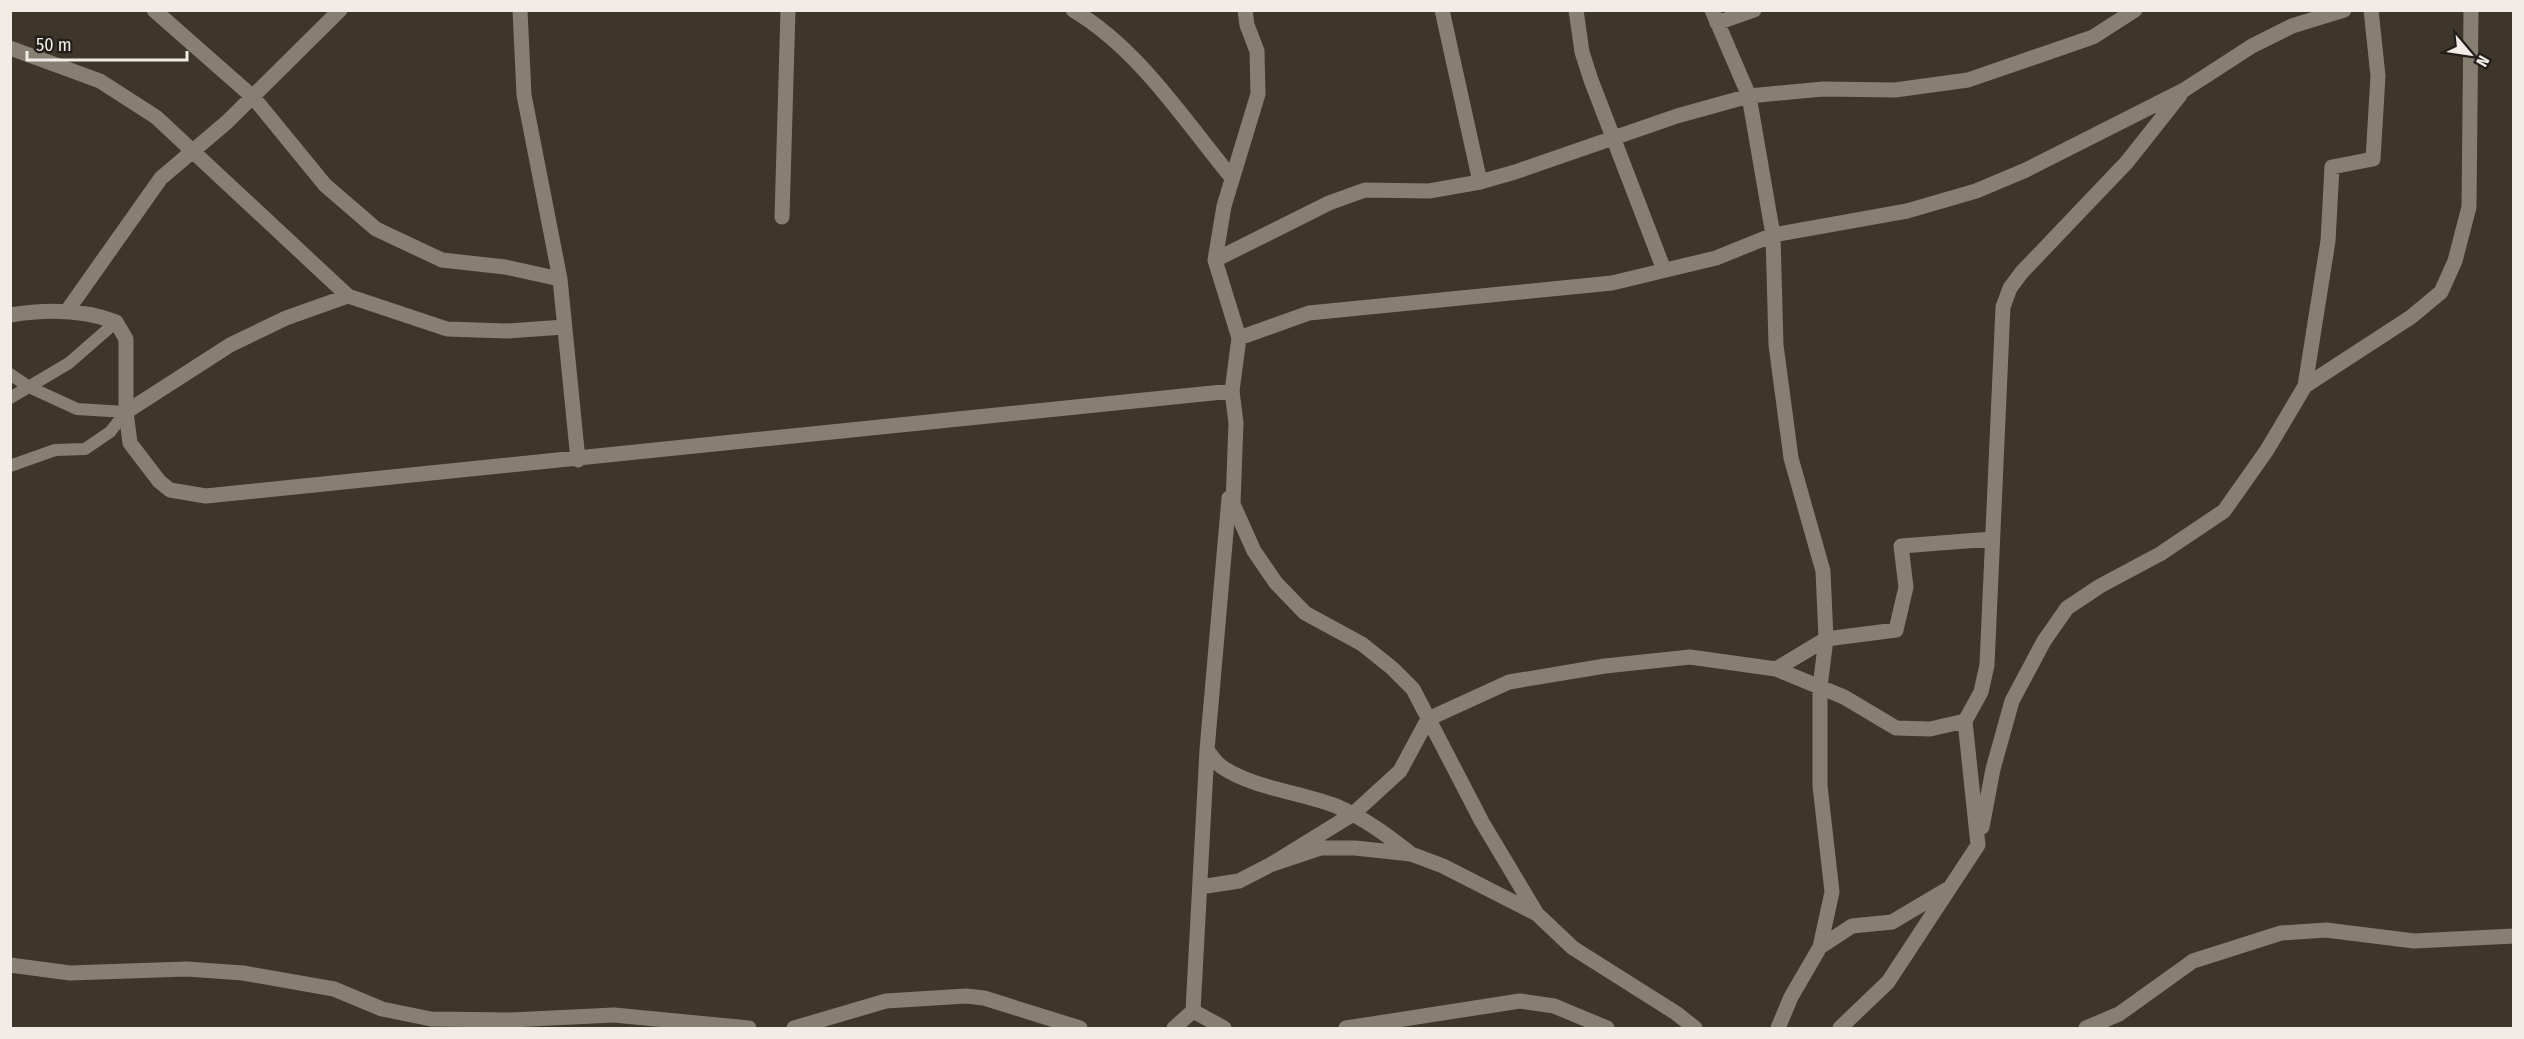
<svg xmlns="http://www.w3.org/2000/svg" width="2524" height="1039" viewBox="0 0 2524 1039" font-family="'Fira Sans Condensed',sans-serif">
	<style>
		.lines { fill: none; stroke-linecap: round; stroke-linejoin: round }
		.lane { stroke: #877f72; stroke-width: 12 }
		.street { stroke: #877f72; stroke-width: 15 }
	</style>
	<rect width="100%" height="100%" fill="#3e362b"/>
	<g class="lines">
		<!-- lane -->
		<path class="lane" d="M10 374 29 387 77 409 126 412
			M10 398 69 363 116 322
			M10 466 55 450 85 449 110 432 126 412"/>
		<!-- street -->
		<path class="street" d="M154 10 253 97 325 185 376 229 442 260 505 267 560 279
			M520 10 524 95 560 279 578 460
			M1073 10C1139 49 1184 120 1232 178
			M1245 10 1247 25 1257 51 1258 94 1224 206 1215 260 1239 338 1232 391 1236 423 1233 504 1254 551 1276 583 1305 613 1362 644 1392 668 1413 689 1482 822 1537 914 1573 948 1676 1013 1695 1028
			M1442 10 1480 182
			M1576 10 1582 52 1591 80 1664 270
			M1712 10 1749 96 1773 235 1776 345 1791 458 1823 571 1826 639 1820 687V786L1832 892 1820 947 1791 997 1778 1028
			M1717 23 1754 10
			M10 48 100 81 156 117 348 296
			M782 217 788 10
			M1215 260 1329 203 1365 190 1429 191 1480 182 1515 172 1677 116 1749 96 1823 89 1895 90 1968 80 2093 37 2135 10
			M67 311 161 178 227 122 340 10
			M10 315C47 309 82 309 116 322L126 339V412L130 443 159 481 170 490 206 496 1232 391
			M1239 338 1309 313 1612 283 1716 258 1773 235 1907 211 1976 191 2026 170 2184 90 2252 46 2292 26 2344 10
			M2305 386 2411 317 2441 292 2455 261 2469 207 2471 10
			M126 412 230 345 286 318 348 296 447 329 507 331 564 327
			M1229 498 1207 750C1211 755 1216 763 1222 767 1255 789 1300 792 1336 806 1364 818 1387 835 1411 854
			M1776 669 1826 639 1896 630 1906 587 1901 546 1992 539
			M1982 827 1993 769 2012 701 2044 641 2067 608 2100 586 2160 554 2224 511 2267 450 2305 386 2328 241 2332 167 2373 159 2378 76 2371 10
			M1270 865 1353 814 1400 771 1428 719 1509 682 1605 666 1690 657 1776 669 1844 697 1896 728 1930 729 1965 721
			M1200 887 1239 881 1270 865 1321 848H1355L1411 854 1443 866 1537 914
			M1820 947 1852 926 1892 922 1946 890
			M10 965 70 973 187 969 243 973 334 989 382 1009 431 1019 511 1020 614 1015 749 1028
			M1193 1011 1224 1028
			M794 1028 886 1001 966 996 984 998 1080 1028
			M1174 1028 1193 1011 1207 750
			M1346 1028 1520 1001 1554 1006 1607 1028
			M1840 1028 1888 982 1978 845 1965 721 1981 692 1987 665 2003 307 2010 288 2022 272 2127 162 2180 95
			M2086 1028 2119 1014 2193 961 2281 933 2326 930 2414 941 2514 936"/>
	</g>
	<!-- border -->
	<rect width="2524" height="1039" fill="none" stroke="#f1ece5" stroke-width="24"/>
	<!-- north arrow -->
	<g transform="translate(2470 54) rotate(119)" stroke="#221e19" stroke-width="4.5" paint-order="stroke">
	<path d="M0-4.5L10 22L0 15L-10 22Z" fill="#f1ece5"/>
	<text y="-9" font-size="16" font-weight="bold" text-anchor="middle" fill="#f1ece5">N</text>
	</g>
	<!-- scale -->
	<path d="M27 51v9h160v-9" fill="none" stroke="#f1ece5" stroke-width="3"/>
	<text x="36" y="51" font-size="18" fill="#f1ece5" stroke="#221e19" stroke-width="4.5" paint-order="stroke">50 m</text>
</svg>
